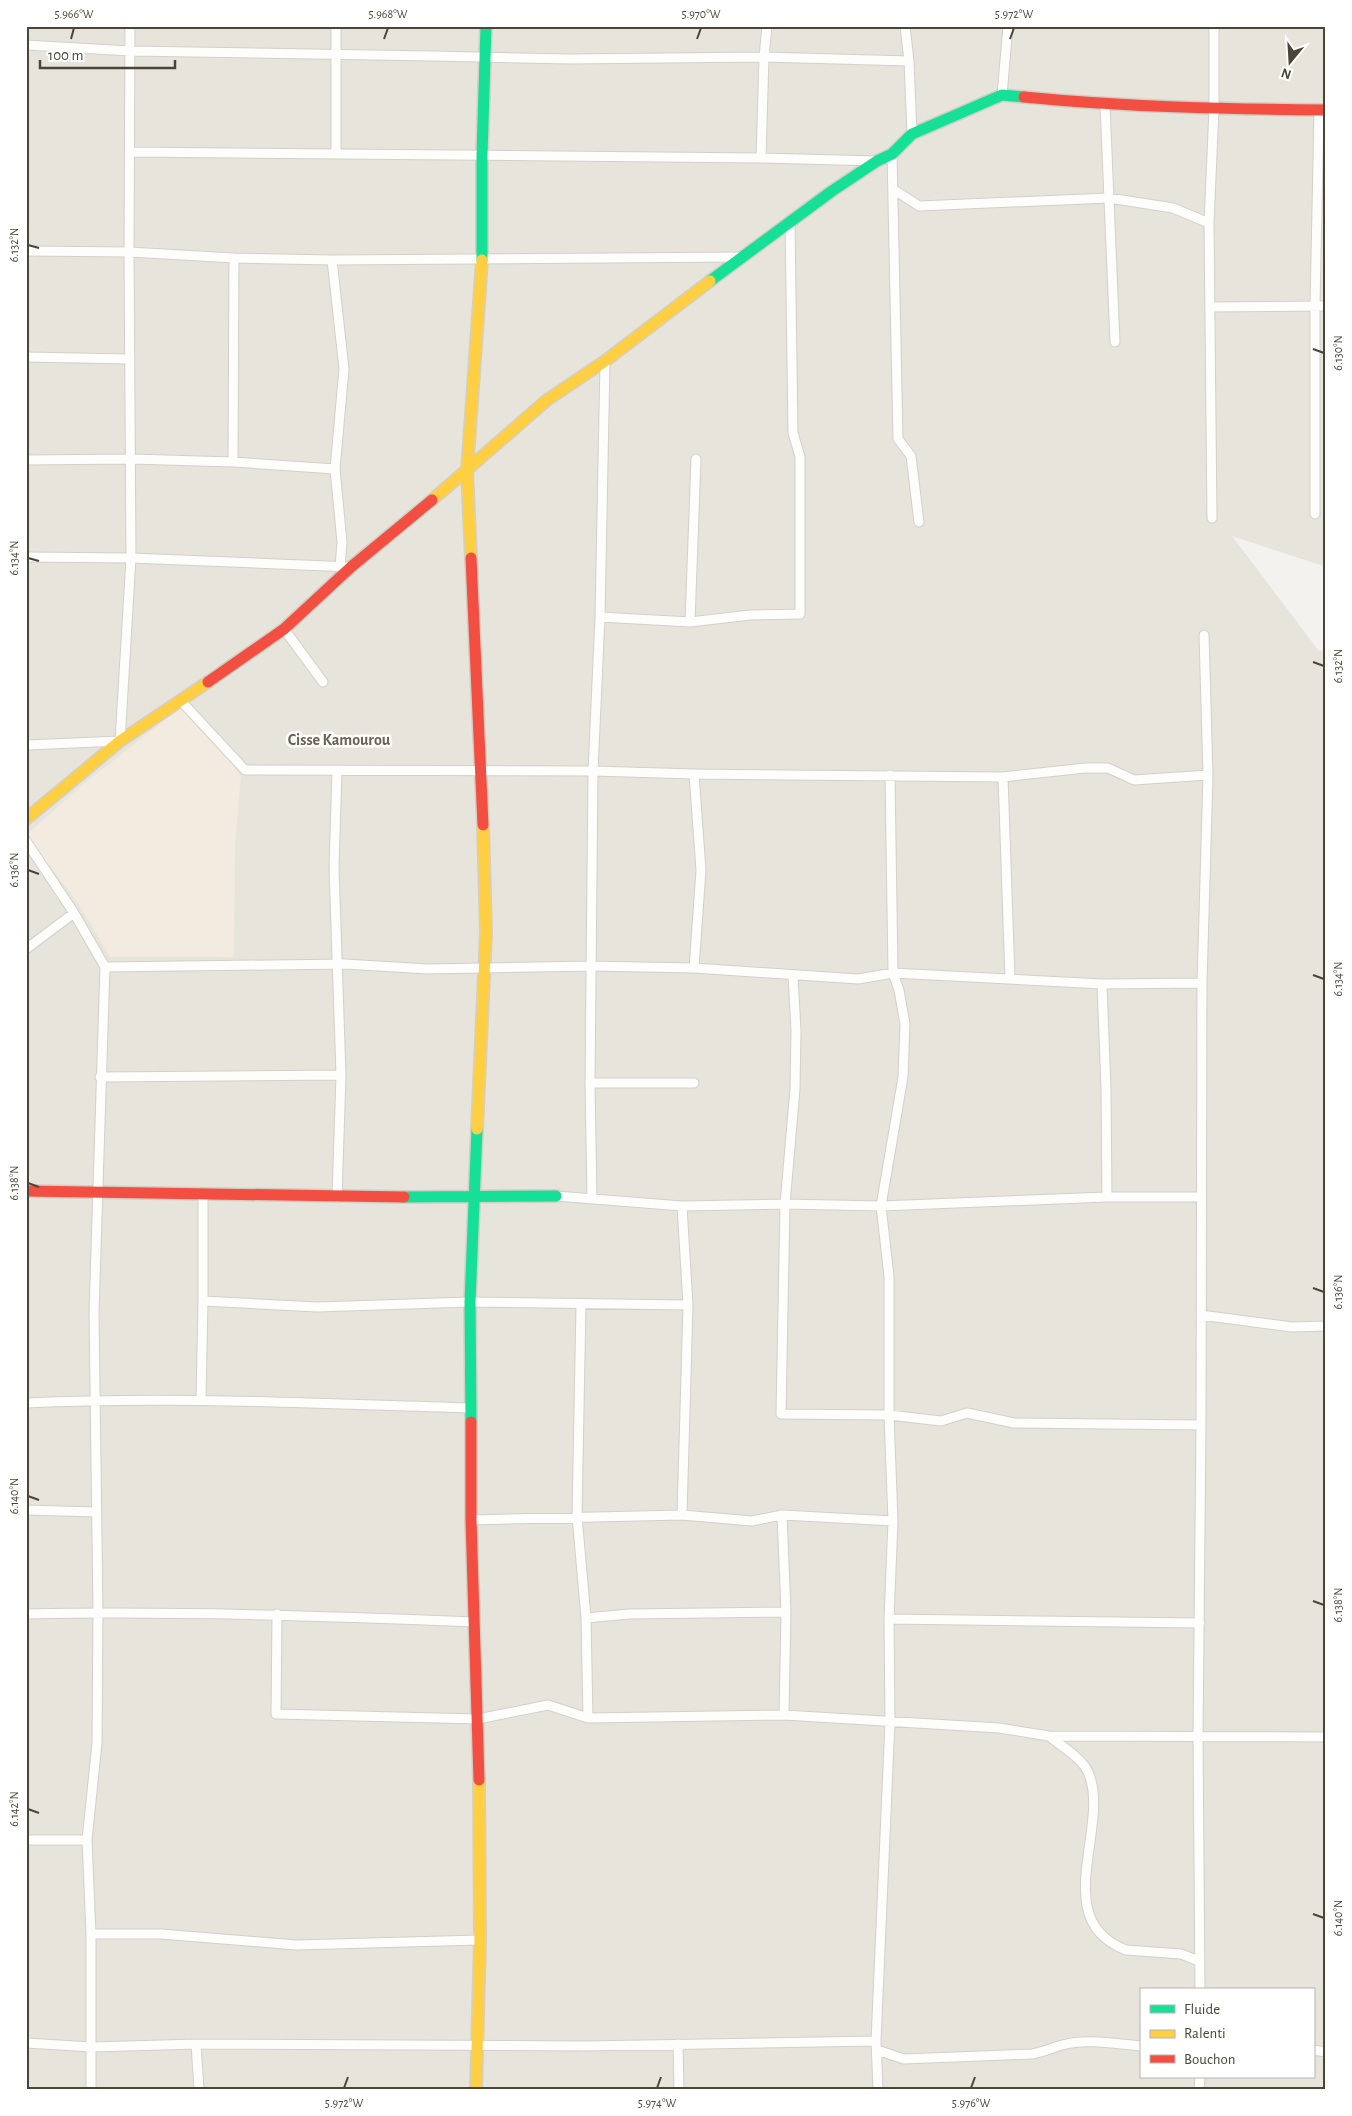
<svg xmlns="http://www.w3.org/2000/svg" width="1352" height="2116" viewBox="0 0 1352 2116" font-family="'Alegreya Sans',sans-serif">
	<style>
		.residential { fill: #e7e4dc; fill-rule: evenodd }
		.commercial { fill: #f3ebdf }
		.lines { fill: none; stroke-linecap: round; stroke-linejoin: round }
		.street-casing { stroke: #d2d0cb; stroke-width: 11 }
		.fast-casing { stroke: #d3cfc5; stroke-width: 14 }
		.slow-casing { stroke: #d3cfc5; stroke-width: 14 }
		.jam-casing { stroke: #d3cfc5; stroke-width: 14 }
		.street { stroke: #fdfdfc; stroke-width: 9 }
		.fast { stroke: #16e098; stroke-width: 11 }
		.slow { stroke: #ffcf43; stroke-width: 11 }
		.jam { stroke: #f24e42; stroke-width: 11 }
		.ticks { fill: none; stroke: #4b4439; stroke-width: 2 }
		.labels { text-anchor: middle; dominant-baseline: central; stroke-width: 5; stroke-linejoin: round; paint-order: stroke }
		.quarter-label { font-size: 16px; font-weight: bold; fill: #6e6250; stroke: #fff }
		.neatline { fill: none; stroke: #4b4439; stroke-width: 2 }
		.ticks-label { font-size: 12px; text-anchor: middle; fill: #4b4439 }
	</style>
	<rect width="100%" height="100%" fill="#f4f2ee"/>
	<!-- residential -->
	<path class="residential" d="M26 26H1326V567L1232 536 1319 651 1326 650V2090H26ZM1141 1990H1313V2077H1141Z"/>
	<!-- commercial -->
	<path class="commercial" d="M180 708 205 729 241 776 235 844 234 957H110L78 903 26 835 82 785Z"/>
	<g class="lines">
		<defs>
			<path id="street" d="M905 26 909 61 912 134
				M26 45 130 51 432 56 569 59 764 57 909 61
				M1002 95 1008 26
				M1105 105 1115 342
				M130 152 761 158 877 161
				M336 153V26
				M892 154 898 439 911 456 919 522
				M761 158 764 57 767 26
				M893 189 919 206 1109 198 1173 208 1209 223 1212 518
				M1209 223 1214 109V26
				M26 251 129 252 234 258 332 260 741 257
				M332 260 344 369 335 469 342 542 340 567
				M1210 307 1326 306
				M26 357 130 359
				M26 460 132 459 233 462 335 469
				M233 462 234 258
				M1315 514V306L1319 110
				M26 557 131 558 351 567
				M600 617 690 622 750 615 800 614V457L793 433 790 222
				M690 622 696 459
				M284 629 323 682
				M181 701 245 770 593 771 694 774 1003 777 1085 768H1108L1134 780 1208 775
				M26 745 120 741 131 558 129 252 130 26
				M1003 777 1010 979
				M26 841 74 913 105 967 94 1312 98 1612 97 1743 87 1840 91 1934V2090
				M26 949 74 913
				M105 967 345 964 428 969 591 966 694 968 701 870 694 774
				M694 968 858 979 893 973 1102 984
				M793 975 796 1031 795 1089 785 1204 781 1414 889 1415 941 1421 967 1413 1014 1423 1201 1425
				M100 1077 341 1075
				M590 1083H694
				M556 1196 682 1206 785 1204 881 1206 1107 1197 1106 1089 1102 984 1202 983
				M337 1197 341 1075 334 868 337 770
				M1107 1197H1201
				M592 1198 590 1083 593 771 600 617 605 361
				M203 1301 317 1307 470 1302 688 1305
				M581 1304 577 1516 586 1618 588 1718
				M1201 1315 1292 1327 1326 1326
				M201 1400 203 1301V1194
				M26 1403C174 1396 322 1404 470 1408
				M26 1510 96 1512
				M682 1515 688 1305 682 1206
				M782 1515 786 1612 784 1715
				M471 1520 682 1515 752 1521 782 1515 893 1521
				M26 1614C176 1611 326 1616 475 1622
				M277 1614 276 1714 478 1719 548 1705 588 1718 784 1715 999 1728 1049 1736 1326 1737
				M586 1618 629 1614 786 1612
				M889 1619 1200 1623
				M1049 1736C1061 1746 1082 1758 1088 1772 1112 1825 1047 1920 1126 1950L1181 1954 1199 1961
				M26 1840H87
				M91 1934H161L296 1945 480 1940
				M1200 1990 1198 1736 1201 1425 1202 983 1208 775 1204 635
				M26 2043 92 2047 196 2044 584 2046 876 2041
				M196 2044 199 2090
				M678 2044 679 2090
				M877 2050 904 2059 1032 2054C1043 2052 1052 2048 1062 2045 1087 2038 1116 2044 1141 2046
				M1313 2050 1326 2052
				M878 2090 876 2041 890 1722 889 1619 893 1521 889 1415V1276L881 1206 903 1077 905 1024 899 990 893 973 890 775
				M1199 2090 1200 2077"/>
			<path id="fast" d="M482 260V155L486 26
				M710 281 832 191 877 161 892 154 912 134 1002 95 1024 97
				M404 1197 556 1196
				M471 1422 470 1302 477 1129"/>
			<path id="slow" d="M432 500 547 400 605 361 710 281
				M471 558 467 471 482 260
				M26 819 120 741 208 682
				M477 1129 486 932 483 825
				M476 2090 480 1940 479 1780"/>
			<path id="jam" d="M1024 97C1125 107 1225 109 1326 110
				M471 558 483 825
				M208 682 284 629 351 567 432 500
				M26 1191 404 1197
				M471 1422V1520L479 1780"/>
		</defs>
		<!-- street casing -->
		<use href="#street" class="street-casing"/>
		<!-- fast casing -->
		<use href="#fast" class="fast-casing"/>
		<!-- slow casing -->
		<use href="#slow" class="slow-casing"/>
		<!-- jam casing -->
		<use href="#jam" class="jam-casing"/>
		<!-- street -->
		<use href="#street" class="street"/>
		<!-- fast -->
		<use href="#fast" class="fast"/>
		<!-- slow -->
		<use href="#slow" class="slow"/>
		<!-- jam -->
		<use href="#jam" class="jam"/>
	</g>
	<!-- ticks -->
	<path class="ticks" d="M71 39 74 28M384 39 388 28M697 39 701 28M1010 39 1014 28M28 245 39 248M1313 349 1324 353M28 558 39 561M1313 662 1324 666M28 870 39 874M1313 975 1324 979M28 1183 39 1187M1313 1288 1324 1292M28 1496 39 1500M1313 1601 1324 1605M28 1809 39 1813M1313 1914 1324 1918M344 2088 348 2077M657 2088 661 2077M971 2088 975 2077"/>
	<g class="labels">
		<!-- quarter labels -->
		<g class="quarter-label">
			<text x="339" y="740">Cisse Kamourou</text>
		</g>
	</g>
	<!-- border -->
	<rect width="1352" height="2116" fill="none" stroke="#ffffff" stroke-width="55"/>
	<!-- legend -->
	<rect x="1140" y="1988" width="175" height="90" fill="#ffffff" stroke="#b7b4b0"/>
	<rect x="1150" y="2005" width="25" height="8" fill="#16e098" stroke="#b7b4b0"/>
	<text x="1184" y="2014" font-size="15" fill="#4b4439">Fluide</text>
	<rect x="1150" y="2030" width="25" height="8" fill="#ffcf43" stroke="#b7b4b0"/>
	<text x="1184" y="2038" font-size="15" fill="#4b4439">Ralenti</text>
	<rect x="1150" y="2055" width="25" height="8" fill="#f24e42" stroke="#b7b4b0"/>
	<text x="1184" y="2064" font-size="15" fill="#4b4439">Bouchon</text>
	<!-- north arrow -->
	<g transform="translate(1290 62) rotate(198)" stroke="#ffffff" stroke-width="4" paint-order="stroke">
	<path d="M0-4L9 19L0 12L-9 19Z" fill="#4b4439"/>
	<text y="-8" font-size="14" font-weight="bold" text-anchor="middle" fill="#4b4439">N</text>
	</g>
	<!-- scale -->
	<path d="M40 60v8h135v-8" fill="none" stroke="#4b4439" stroke-width="2.5"/>
	<text x="48" y="60" font-size="15" fill="#4b4439" stroke="#ffffff" stroke-width="4" paint-order="stroke">100 m</text>
	<rect x="28" y="28" width="1296" height="2060" class="neatline"/>
	<g class="ticks-label">
		<text x="74" y="18">5.966°W</text>
		<text x="388" y="18">5.968°W</text>
		<text x="701" y="18">5.970°W</text>
		<text x="1014" y="18">5.972°W</text>
		<text transform="translate(14 245) rotate(-90)" y="4">6.132°N</text>
		<text transform="translate(1338 353) rotate(-90)" y="4">6.130°N</text>
		<text transform="translate(14 558) rotate(-90)" y="4">6.134°N</text>
		<text transform="translate(1338 666) rotate(-90)" y="4">6.132°N</text>
		<text transform="translate(14 870) rotate(-90)" y="4">6.136°N</text>
		<text transform="translate(1338 979) rotate(-90)" y="4">6.134°N</text>
		<text transform="translate(14 1183) rotate(-90)" y="4">6.138°N</text>
		<text transform="translate(1338 1292) rotate(-90)" y="4">6.136°N</text>
		<text transform="translate(14 1496) rotate(-90)" y="4">6.140°N</text>
		<text transform="translate(1338 1605) rotate(-90)" y="4">6.138°N</text>
		<text transform="translate(14 1809) rotate(-90)" y="4">6.142°N</text>
		<text transform="translate(1338 1918) rotate(-90)" y="4">6.140°N</text>
		<text x="344" y="2107">5.972°W</text>
		<text x="657" y="2107">5.974°W</text>
		<text x="971" y="2107">5.976°W</text>
	</g>
</svg>
